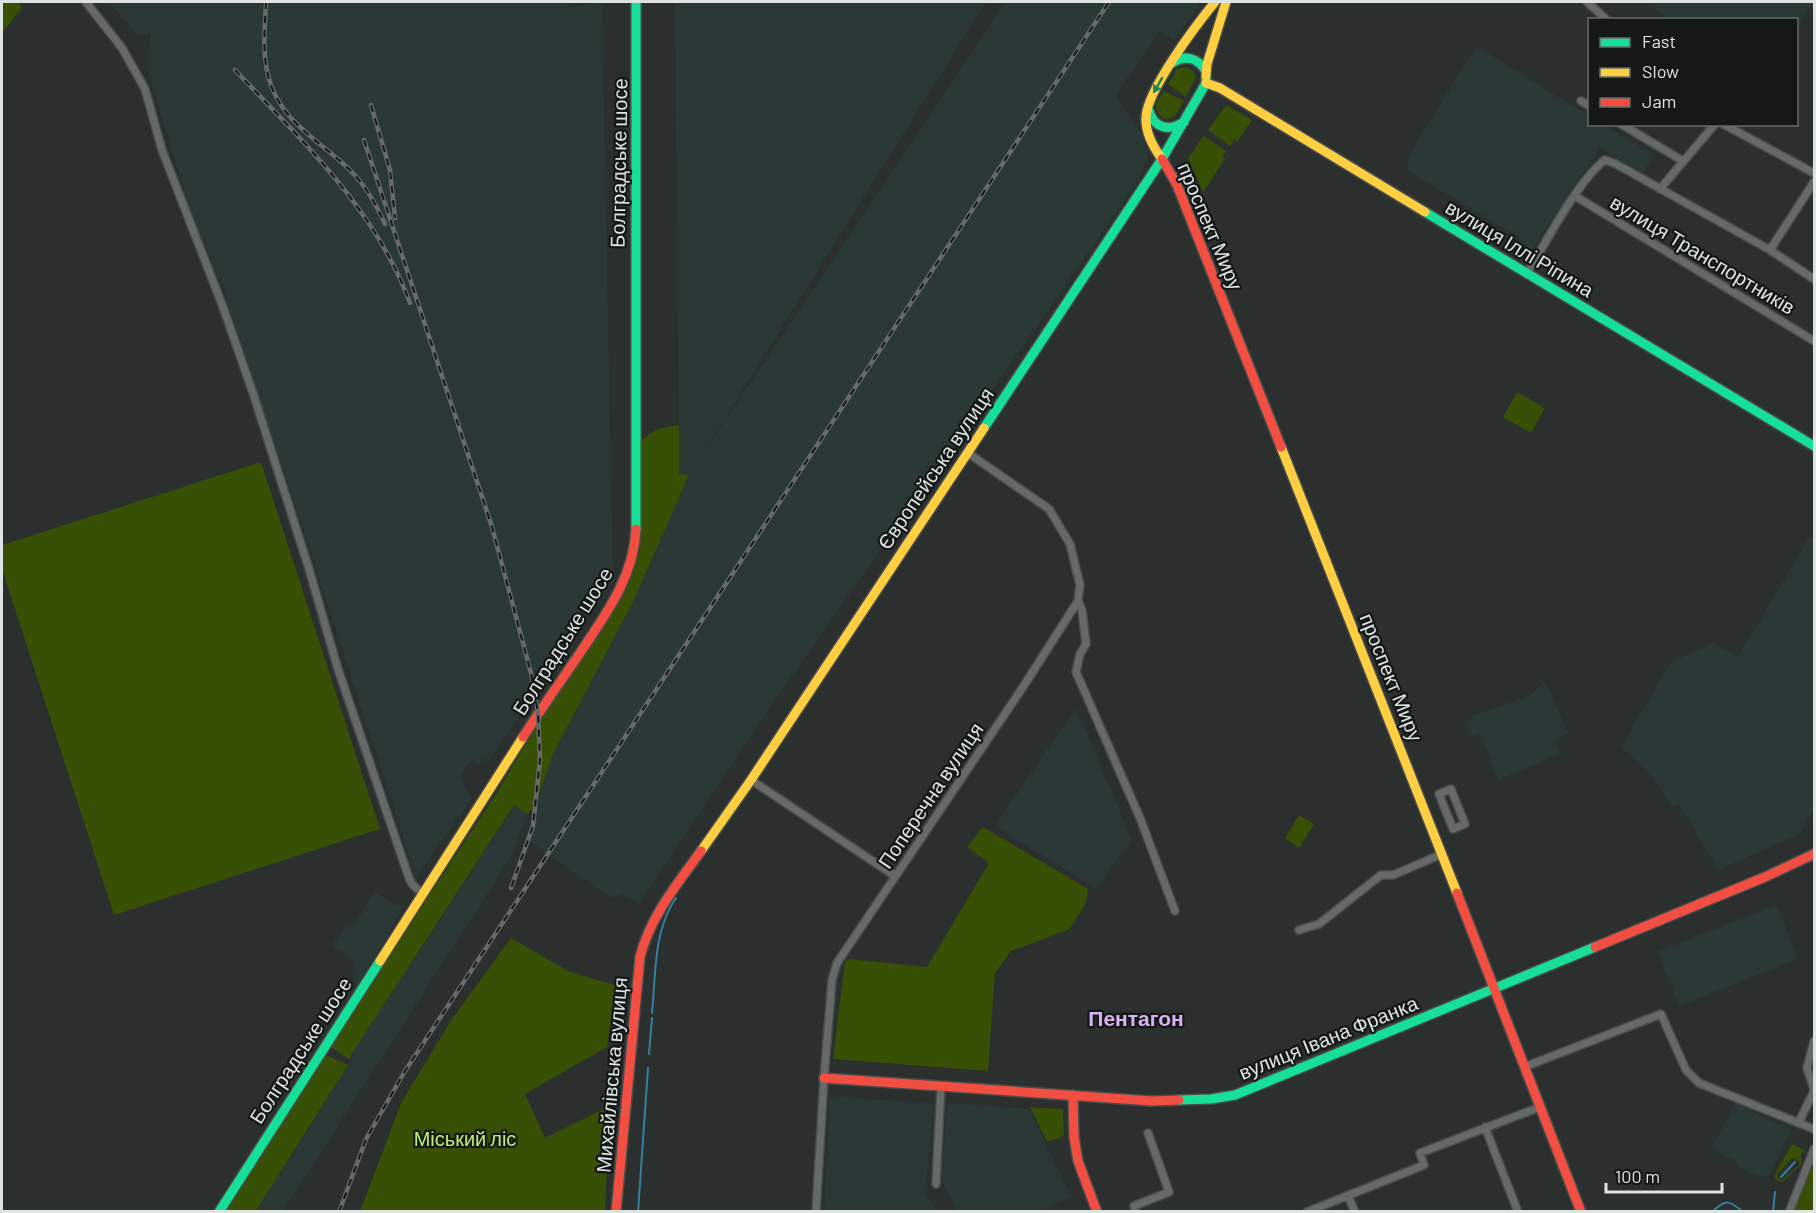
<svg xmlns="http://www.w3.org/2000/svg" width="1816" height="1213" viewBox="0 0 1816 1213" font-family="Barlow,sans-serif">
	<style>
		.built { fill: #2a3936 }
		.green { fill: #384f06; fill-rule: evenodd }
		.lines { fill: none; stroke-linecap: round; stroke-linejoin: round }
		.stream { stroke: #3480a2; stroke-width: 2 }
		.street-casing { stroke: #484c4b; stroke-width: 10 }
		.fast-casing { stroke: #484c4b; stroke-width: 12 }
		.slow-casing { stroke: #484c4b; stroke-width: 12 }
		.jam-casing { stroke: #484c4b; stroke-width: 12 }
		.street { stroke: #656968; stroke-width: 7 }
		.fast { stroke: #16e098; stroke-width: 9 }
		.slow { stroke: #ffcf43; stroke-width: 9 }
		.jam { stroke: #f24e42; stroke-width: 9 }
		.rail-casing { stroke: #676a6a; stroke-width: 4.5 }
		.rail { stroke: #141817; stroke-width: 2; stroke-dasharray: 7; stroke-linecap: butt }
		.oneway { fill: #15865e }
		.labels { text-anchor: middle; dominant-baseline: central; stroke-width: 4.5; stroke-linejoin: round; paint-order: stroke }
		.street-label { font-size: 20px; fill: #dee4e2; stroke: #141817 }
		.park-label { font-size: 20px; fill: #bfed79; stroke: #141817 }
		.neighbourhood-label { font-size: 21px; font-weight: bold; fill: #d8b1f3; stroke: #141817 }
	</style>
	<rect width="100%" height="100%" fill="#2b2f2e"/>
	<!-- built -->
	<path class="built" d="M108 2H568V8L602 2 613 581 488 761 485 758 479 764 472 760 460 774 471 799 416 878 336 629 222 285 189 208 149 74 150 33 138 35Z
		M675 2H986L705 450 1006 2H1202L1174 41 1159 31 1115 96 1139 129 1145 141 1147 154 1144 169 1139 180 776 699 639 904 623 894 611 898 526 838 553 754 633 602 689 475 679 474Z
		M1648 2H1814V5L1797 26 1796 20 1667 19Z
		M1476 46 1589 116 1590 124 1604 125 1654 155 1643 173 1600 148 1528 255 1517 248 1522 239 1408 171 1407 158Z
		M1810 536 1814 539V809L1800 834 1718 870 1679 804 1673 807 1654 778 1621 747 1671 662 1714 643 1738 657Z
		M1545 681 1568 733 1555 739 1561 753 1498 780 1480 733 1471 737 1465 722 1472 718V716L1529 696Z
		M1076 707 1132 840 1096 888 995 826Z
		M515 805 528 814 511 857 283 1211 256 1212 349 1064 351 1055Z
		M375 892 396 906 405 904 391 930 355 987 354 960 332 946 347 923 353 926Z
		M1777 905 1798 959 1679 1006 1658 951Z
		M830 1096 934 1104 925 1192 937 1211H824Z
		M947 1103 1029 1109 1072 1197 1037 1211H956L942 1179Z
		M1735 1103H1741L1750 1108 1751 1111 1779 1124 1782 1122 1791 1128 1790 1134 1769 1175 1759 1177 1739 1167 1737 1162 1713 1150V1145Z"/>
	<!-- green -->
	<path class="green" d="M2 2H19L22 8 2 33Z
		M1186 67 1193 71 1196 77 1186 97 1168 84 1177 69Z
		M1164 91 1184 101C1181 106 1178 115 1172 118 1164 122 1155 113 1156 104 1158 100 1161 95 1164 91Z
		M1226 105 1252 120 1237 142 1234 140 1230 146 1208 130Z
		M1204 136 1226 151 1222 156 1225 159 1203 192 1188 158Z
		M1517 392 1545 408 1531 433 1503 417Z
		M679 425V474L689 475 633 602 553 754 536 804 528 814 514 805 351 1055 350 1060 332 1048V1043L498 791 539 722 623 596 633 573 640 549V443C651 429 662 428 679 425Z
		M261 462 380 829 114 915 2 569V545Z
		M1299 815 1314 824 1299 848 1285 838Z
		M983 827 1088 889 1086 903 1070 929 1011 951 995 973 988 1071 833 1059 845 961 848 959 927 967 989 863 967 847Z
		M511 938 570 972 615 985 607 1047 525 1094 545 1138 610 1106 605 1211H360L402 1101 452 1019Z
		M326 1055 348 1065 256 1211 223 1212Z
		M1030 1107 1063 1109 1064 1136 1047 1142Z
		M1792 1144 1804 1150 1800 1157 1802 1158 1801 1165 1782 1182 1775 1179 1774 1176ZM1795 1158 1799 1162V1165L1781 1181 1777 1175 1791 1159Z
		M1810 1168 1814 1170V1211L1793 1212Z"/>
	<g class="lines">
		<!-- stream -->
		<path class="stream" d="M652 1013C656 974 653 931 676 898
			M649 1054 652 1018
			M1781 1177 1795 1162
			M638 1212 648 1068
			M1712 1212C1726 1199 1729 1200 1743 1212
			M1773 1212 1775 1192"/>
		<defs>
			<path id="street" d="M86 2 122 48 145 89 162 150 223 307 253 393 309 569 337 666 409 878 412 884 423 894
				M1587 2 1607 20
				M1581 101 1590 106
				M1621 124 1683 161
				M1723 124 1814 173
				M1660 189 1715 124
				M1575 196 1814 341
				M1770 250 1814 182
				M1527 273C1546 243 1578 180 1605 160L1616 164 1770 250 1814 279
				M1078 601 1082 610 1086 644 1080 654 1076 672 1140 818 1175 911
				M751 780 895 876
				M1451 789 1465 824 1453 829 1439 794Z
				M1299 930 1319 924 1381 875H1393L1442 854
				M1814 1041 1807 1068 1814 1089
				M1524 1067 1661 1014 1686 1070 1699 1083 1814 1129
				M1799 1122 1814 1091
				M1485 1127 1518 1212
				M936 1184 941 1087
				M1348 1196 1355 1212
				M816 1212 824 1078 832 980 837 963 1023 687 1078 601 1080 585 1070 544 1049 509 968 453
				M1136 1212 1134 1206 1169 1192 1148 1133
				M1307 1212 1424 1165 1420 1153 1540 1107
				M1789 1212 1814 1149"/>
			<path id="fast" d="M1172 63C1185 54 1198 58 1206 71
				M1149 111C1154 128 1169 132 1184 122
				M1425 212 1814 446
				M984 428 1162 159 1206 83V76
				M636 529V2
				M1179 1100 1211 1099 1235 1095 1595 947
				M219 1212 380 961"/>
			<path id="slow" d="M1206 76 1207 64 1226 2
				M1206 83 1220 88 1425 212
				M1162 159C1153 147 1145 132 1146 117 1147 90 1197 24 1215 2
				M1281 447 1457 893
				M701 851 751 780 984 428
				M380 961 523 737"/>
			<path id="jam" d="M1162 159 1177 185 1281 447
				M523 737C541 709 561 681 580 653 606 614 634 577 636 529
				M1457 893 1581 1212
				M1595 947 1765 877 1814 854
				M824 1078 1152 1101 1179 1100
				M1073 1095 1074 1137 1078 1161 1097 1212
				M616 1212 640 957C650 917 677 884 701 851"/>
		</defs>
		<!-- street casing -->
		<use href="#street" class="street-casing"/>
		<!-- fast casing -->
		<use href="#fast" class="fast-casing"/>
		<!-- slow casing -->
		<use href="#slow" class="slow-casing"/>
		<!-- jam casing -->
		<use href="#jam" class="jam-casing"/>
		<!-- street -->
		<use href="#street" class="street"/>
		<!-- fast -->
		<use href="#fast" class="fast"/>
		<!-- slow -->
		<use href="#slow" class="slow"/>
		<!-- jam -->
		<use href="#jam" class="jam"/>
		<defs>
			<path id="rail" d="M266 2C265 26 262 50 268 75 278 120 319 140 350 170 365 185 376 204 385 224
				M235 70C302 141 375 208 410 303
				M371 105 390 170 395 218
				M364 140 492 527 531 673 538 713 540 760 533 826 511 888
				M339 1212 366 1139 405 1071 1109 2"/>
		</defs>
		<!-- rail casing -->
		<use href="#rail" class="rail-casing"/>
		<!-- rail -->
		<use href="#rail" class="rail"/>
	</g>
	<!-- one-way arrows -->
	<defs><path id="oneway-solid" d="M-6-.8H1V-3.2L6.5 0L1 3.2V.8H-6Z" transform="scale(1.5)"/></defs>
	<use class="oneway" href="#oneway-solid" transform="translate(1158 85) rotate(120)"/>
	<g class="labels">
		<!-- street labels -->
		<g class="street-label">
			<text transform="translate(618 163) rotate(-89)">Болградське шосе</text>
			<text transform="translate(1211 226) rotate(67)">проспект Миру</text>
			<text transform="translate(1520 248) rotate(31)">вулиця Іллі Ріпина</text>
			<text transform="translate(1703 254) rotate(31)">вулиця Транспортників</text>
			<text transform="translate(935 468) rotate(-56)">Європейська вулиця</text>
			<text transform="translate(562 641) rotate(-58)">Болградське шосе</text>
			<text transform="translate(1392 677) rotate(68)">проспект Миру</text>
			<text transform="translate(930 795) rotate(-56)">Поперечна вулиця</text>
			<text transform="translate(1328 1037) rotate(-22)">вулиця Івана Франка</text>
			<text transform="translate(300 1050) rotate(-57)">Болградське шосе</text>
			<text transform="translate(611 1075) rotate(-85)">Михайлівська вулиця</text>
		</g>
		<!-- park labels -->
		<g class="park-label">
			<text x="465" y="1138">Міський ліс</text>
		</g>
		<!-- neighbourhood labels -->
		<g class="neighbourhood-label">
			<text x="1136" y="1017">Пентагон</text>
		</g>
	</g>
	<!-- border -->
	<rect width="1816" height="1213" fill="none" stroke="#dee4e2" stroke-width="6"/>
	<!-- legend -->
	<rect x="1588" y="18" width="210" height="108" fill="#141817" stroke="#656a68" stroke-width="1.5"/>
	<rect x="1600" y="38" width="30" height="9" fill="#16e098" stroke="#656a68" stroke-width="1.5"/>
	<text x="1642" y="48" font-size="18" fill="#dee4e2">Fast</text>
	<rect x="1600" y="68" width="30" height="9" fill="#ffcf43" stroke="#656a68" stroke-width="1.5"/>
	<text x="1642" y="78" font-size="18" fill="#dee4e2">Slow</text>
	<rect x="1600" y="98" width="30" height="9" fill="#f24e42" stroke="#656a68" stroke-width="1.5"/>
	<text x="1642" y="108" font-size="18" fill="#dee4e2">Jam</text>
	<!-- scale -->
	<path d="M1606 1183v9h116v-9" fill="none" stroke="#dee4e2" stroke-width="3"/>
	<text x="1615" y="1183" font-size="18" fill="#dee4e2" stroke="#141817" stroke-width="4.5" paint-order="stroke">100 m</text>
</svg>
